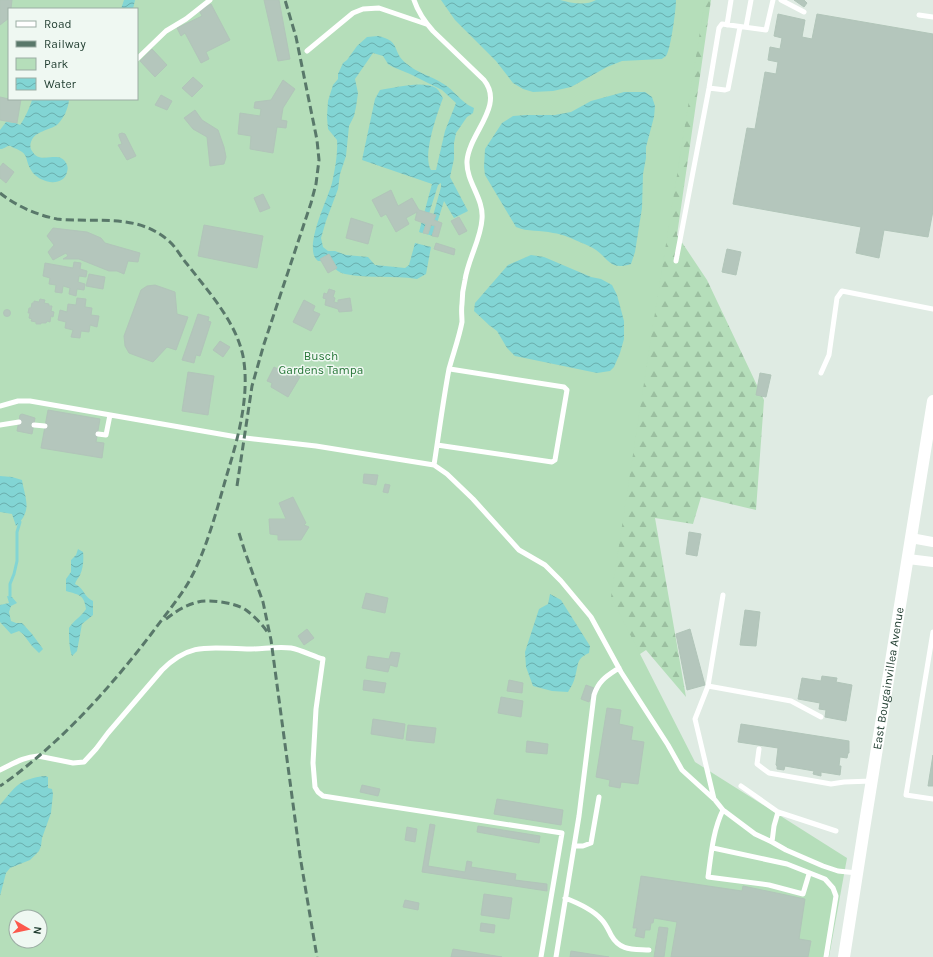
<svg xmlns="http://www.w3.org/2000/svg" width="933" height="957" viewBox="0 0 933 957" font-family="Karla,sans-serif">
	<style>
		.forest { fill: url(#forest-firs) }
		.green { fill: #b5deba; fill-rule: evenodd }
		.water { fill: url(#water-waves); fill-rule: evenodd }
		.lines { fill: none; stroke-linecap: round; stroke-linejoin: round }
		.stream { stroke: #82d5d4; stroke-width: 3 }
		.building { fill: #b4c6bc; stroke: #b1c5b9 }
		.lane { stroke: #fff; stroke-width: 5 }
		.street { stroke: #fff; stroke-width: 10 }
		.secondary { stroke: #fff; stroke-width: 12 }
		.rail { stroke: #59786a; stroke-width: 3; stroke-dasharray: 8 4; stroke-linecap: butt }
		.labels { text-anchor: middle; dominant-baseline: central; stroke-width: 3; stroke-linejoin: round; paint-order: stroke }
		.park-label { font-size: 12px; fill: #267637; stroke: #eff8f2 }
		.street-label { font-size: 12px; fill: #1f3c2f; stroke: #eff8f2 }
	</style>
	<defs>
		<pattern id="forest-firs" width="22" height="20" patternUnits="userSpaceOnUse"><rect width="22" height="20" fill="#b5deba"/><path d="M5 1l3.5 6h-7zM16 11l3.5 6h-7z" fill="#9bbfa0"/></pattern>
		<pattern id="water-waves" width="16" height="10" patternUnits="userSpaceOnUse"><rect width="16" height="10" fill="#82d5d4"/><path d="M0 5q4-4 8 0t8 0" fill="none" stroke="#6aaeac"/></pattern>
	</defs>
	<rect width="100%" height="100%" fill="#dfebe3"/>
	<!-- forest -->
	<path class="forest" d="M691 0H711L677 235 707 280 764 400 756 510 701 497 693 524 655 518 686 697 646 650 625 664 593 614Z"/>
	<!-- green -->
	<path class="green" d="M0 0H705L650 344 611 597 695 762 847 858 829 957H0ZM9 9H137V99H9ZM16 917H40V941H16Z"/>
	<!-- water -->
	<path class="water" d="M124 0H135L133 9H121Z
		M441 0H560C571 3 586 6 596 0H676C676 10 671 46 667 54 666 57 664 57 662 59L622 61 607 67 571 87 553 91 533 92 523 89 513 83 496 61 455 20Z
		M378 36C402 41 391 52 407 64 417 73 431 76 442 83 451 88 456 95 463 101 466 104 470 106 474 108L473 113 467 117 456 133 454 143V159L450 177 468 211 454 218 444 201 433 236 419 232 432 184 362 160 375 99 380 90C394 88 422 80 436 88 439 90 441 95 443 98 437 114 422 156 431 170H436L445 131 456 103 442 90 410 74 393 67 388 64 383 56 373 53 355 79 358 93 356 107 354 116 349 126 346 156 340 174 338 189 326 221 321 238 323 247 328 251H335L346 255 368 257 375 265 405 268 409 265 415 243 431 247 426 274 417 279C393 275 369 279 345 274 335 272 329 260 318 261 302 249 328 199 332 183 335 169 338 154 337 140L328 129 327 117 328 101 333 85 338 79V74L343 63 347 60 357 46 367 37ZM441 183V187L428 234 423 233 438 185Z
		M624 92H645L652 97 655 106 654 117 646 147V158L643 174 642 208 635 252 631 264C610 271 609 259 596 250 592 247 587 245 582 243 573 239 563 234 553 233 541 230 527 232 516 227L485 175 484 167 485 149 502 123 513 116 526 115H555L571 112 591 101Z
		M32 99H69C69 104 67 109 65 114 63 117 61 121 58 124 50 131 35 130 31 142 30 145 30 148 32 151 40 166 59 149 66 163 68 166 68 169 67 172 63 189 37 182 31 170 24 158 30 154 14 148 11 147 11 145 8 146 5 147 4 149 0 149V130L6 122 16 123 20 125C23 122 32 103 32 99Z
		M531 255 544 257 591 277 601 279 612 285 617 295 624 321V339L620 353 614 367 610 371 597 373 515 356 507 348 497 331 489 325 474 311 475 303 508 265Z
		M0 476 12 477 22 480C25 499 33 510 16 526L12 514 0 512Z
		M78 549 83 552C84 559 83 569 80 575 78 579 76 580 75 584 84 588 84 597 93 601V615L82 624 77 651 72 656C69 648 69 636 69 628 74 620 81 617 86 609 84 594 79 595 66 591V579L71 572V560L76 555Z
		M550 594 561 600 590 646 589 653C576 659 579 663 575 677 574 682 571 687 568 692L552 691 533 686 526 667 525 652 539 609 548 604Z
		M7 596 12 597 17 603 11 606 9 612 11 621 16 623H22L32 634 43 649 39 653 32 646 23 634 19 631 11 634 0 622V605L9 603Z
		M45 776 48 777V788L52 789 53 794 51 813 42 838 41 846 39 851 30 860 10 868 6 873 0 896V805C16 786 19 779 45 776Z"/>
	<g class="lines">
		<!-- stream -->
		<path class="stream" d="M10 596V584L14 574 17 561V532L20 522"/>
	</g>
	<!-- building -->
	<path class="building" d="M0 0H12L11 9H9V18L0 25Z
		M264 0H279L290 59 278 61Z
		M794 0H804L807 3 804 7Z
		M211 4 230 40 206 52 209 59 201 63 185 33 181 36 177 28 202 16 199 10Z
		M778 14 805 20 802 37 812 39 817 14 933 34V211L928 237 884 230 879 258 856 253 861 227 733 204 747 128 755 129 765 72 776 74 778 62 768 60 770 47 780 49 782 38 774 36Z
		M152 49 167 65 155 77 140 61Z
		M193 77 203 86 192 97 182 88Z
		M283 80 295 89 283 108 281 120 287 121 286 128 277 127 273 153 250 149 251 136 238 134 240 113 260 116 261 109 254 108 255 102 271 100Z
		M161 95 172 101 167 110 155 105Z
		M0 97 9 99H21L17 123 0 120Z
		M195 110 202 120 218 130 224 147 226 157 224 164 210 166 207 137 193 129 184 118Z
		M122 133 125 134 136 156 127 160 118 145 122 144 119 136V134Z
		M3 163 14 172 6 183 0 178V167Z
		M391 190 398 206 412 198 419 210 436 215 434 220 442 223 438 237 432 236 435 226 431 225 428 234 423 233 426 224 415 220 417 212 406 218 409 224 396 232 386 214 381 217 372 200Z
		M263 194 270 208 260 212 254 198Z
		M459 217 467 231 459 235 451 221Z
		M351 218 373 225 368 244 346 238Z
		M204 225 263 236 257 268 198 256Z
		M53 228 87 232 101 238 105 243 140 253 138 262 128 261 124 274 117 271H109L79 259H63L68 256 66 253 53 260 48 252 54 245 47 236Z
		M436 243 455 249 454 255 434 249Z
		M727 249 741 252 736 275 722 272Z
		M329 254 337 268 328 273 320 259Z
		M74 262 81 263 80 269 87 271 86 277 79 276 78 282 85 284 84 290 77 289 76 296 69 294 70 288 63 286 62 293 55 292 56 285 49 284 50 278 43 276 45 263 73 268Z
		M89 274 105 277 103 289 86 286Z
		M155 285 175 292 177 314 188 317 176 350 167 347 153 362 129 353 125 346 124 336 141 290 147 286Z
		M329 289 335 291 333 297 335 298 334 302 338 303V300L350 298 352 311 339 312 338 309 325 305 326 299 323 298 324 293 327 294Z
		M77 298 86 299 85 307 92 308 91 315 99 316 97 327 90 325 89 332 81 331 80 338 71 337 73 330 65 328 66 322 58 320 60 310 67 312 68 304 76 305Z
		M40 299 45 300 44 303 49 304V306H52L51 311 54 312 53 317 51 316 50 322 47 321 46 323H41V324H36V322L31 321 32 319 29 318 30 313H28L29 308H31L32 303H34V301L39 302Z
		M304 300 315 306 313 311 320 314 311 331 293 322Z
		M3.5 313a3.5 3.5 0 1 1 7 0a3.5 3.5 0 1 1-7 0Z
		M198 314 209 317 208 321 211 322 200 356 196 355 194 363 182 360Z
		M220 341 230 347 223 357 213 350Z
		M274 367 280 370 282 367 300 377 288 397 271 387 272 383 267 381Z
		M188 372 214 376 208 415 182 411Z
		M760 373 771 375 766 397 756 395Z
		M48 410 100 419 96 442 104 443 102 458 41 448Z
		M22 414 35 418 32 434 17 431 20 415Z
		M364 474 378 475 376 485 363 483Z
		M385 484 390 485 388 493 383 492Z
		M293 497 306 523 304 525 309 527 301 540H278V535L270 534 269 519H286L279 503Z
		M689 532 701 534 697 556 686 554Z
		M366 593 388 598 385 613 362 608Z
		M745 610 760 612 756 646 740 645Z
		M307 629 314 638 304 645 298 636Z
		M690 629 705 685 687 690 676 634Z
		M391 652 400 653 397 667 390 665 388 672 366 668 368 656 389 659Z
		M822 676 837 678 836 682 852 685 846 721 825 717 826 710 819 709 820 703 798 699 802 678 821 681Z
		M364 680 386 683 384 693 363 690Z
		M509 680 523 683 522 693 507 691Z
		M586 685 594 688 589 702 581 699Z
		M501 697 523 701 521 717 498 713Z
		M607 708 621 710 619 724 633 727 631 740 644 742 638 784 621 782 620 788 609 786 610 780 596 777Z
		M373 719 405 724 403 739 371 734Z
		M741 724 849 741V753H848L847 758 840 757 839 766H841L840 775 821 772V776L813 774 814 771 785 766 784 770 777 769V766L776 765 778 748 738 742Z
		M408 725 436 728 434 743 406 740Z
		M527 741 548 744 547 754 526 752Z
		M933 755V786H928Z
		M362 785 380 789 378 796 360 792Z
		M497 799 563 810 561 825 494 814Z
		M430 824 435 825 428 866 465 872 467 861 472 862 471 867 516 874 515 880 547 884V891L422 872Z
		M478 826 540 836 539 843 477 832Z
		M407 827 417 829 415 842 405 840Z
		M641 876 742 891 743 886 805 899 799 939 811 941 808 957H671L677 922 654 918 653 923H651L650 930H645L644 938 635 936 637 928H633Z
		M484 894 512 898 509 919 481 915Z
		M405 900 419 903 418 910 403 907Z
		M481 923 495 925 494 933 480 931Z
		M659 927 668 928 664 957H654Z
		M453 949 502 957H451Z
		M571 951 609 957H570Z"/>
	<g class="lines">
		<!-- lane -->
		<path class="lane" d="M414 0C418 12 425 22 433 31L484 80C505 106 469 133 467 161 466 182 484 198 482 219 481 239 468 259 465 280 463 288 462 296 462 304 461 310 462 316 462 322 459 338 453 354 449 369 443 401 439 433 434 465
			M781 0 804 12
			M919 15 933 17
			M727 25 731 0
			M746 27 751 0
			M307 51 353 13 363 9 379 8 426 24
			M137 59 166 31 186 19 210 0
			M709 88 725 90 728 89 740 27
			M676 261 709 88 719 28 722 24 766 30 773 0
			M821 373 829 355 837 298 842 291 933 309
			M0 406 18 401H30L237 437 316 446 434 465 447 474 473 499 519 550 545 565 561 581 591 617 621 672 668 745 682 770 715 800 723 810 755 834 772 842 786 850 823 866 838 871 857 873
			M0 425 19 422
			M34 425 45 426
			M98 434 106 435 110 415
			M437 445 552 462 555 460 567 390 564 387 450 369
			M933 632 906 795 933 799
			M708 686 723 595
			M759 749 757 764 769 773 831 784 844 782 872 781
			M0 770C13 764 23 757 38 756L73 763 84 762 96 749 108 733 162 670C192 640 213 649 251 649 263 649 278 646 291 648 301 650 313 656 323 659L316 709 313 763 315 787 318 792 323 796 562 833 541 957
			M741 786 778 812
			M714 799 695 719 708 686 791 701 821 717
			M723 810C713 830 711 855 708 877L769 885 803 894 809 874
			M772 842 774 826 778 812 836 831
			M574 846H583L591 843 599 797
			M713 848 787 864 825 879 833 888 836 896 826 957
			M565 898C578 903 592 909 601 919 606 924 608 929 611 935 620 951 632 949 649 950
			M556 957 579 816 594 695C599 680 607 676 619 668"/>
		<!-- street -->
		<path class="street" d="M911 538 933 542
			M908 559 933 562"/>
		<!-- secondary -->
		<path class="secondary" id="s1" d="M844 957 864 829 933 401"/>
		<!-- rail -->
		<path class="rail" d="M0 193C16 206 37 215 57 219 63 220 71 220 77 220 111 221 141 217 169 241 176 247 181 257 187 264 208 291 236 322 243 356 250 393 239 435 228 471 218 505 209 542 193 574 183 594 168 611 155 629 121 674 83 718 40 755 27 766 14 777 0 786
			M237 486 252 386 264 344 311 203 316 184 319 160 317 140 296 37 285 0
			M239 533 245 552 263 602 271 640 300 856 317 957
			M166 619C176 611 186 605 198 602 211 599 236 603 246 610 254 616 263 625 268 633"/>
	</g>
	<g class="labels">
		<!-- park labels -->
		<g class="park-label">
			<text x="321" y="356">Busch<tspan x="321" dy="14">Gardens Tampa</tspan></text>
		</g>
		<!-- street labels -->
		<g class="street-label">
			<text stroke="none"><textPath href="#s1" startOffset="282">East Bougainvillea Avenue</textPath></text>
		</g>
	</g>
	<!-- legend -->
	<rect x="8" y="8" width="130" height="92" fill="#eff8f2" stroke="#9cada4"/>
	<rect x="16" y="21" width="20" height="6" fill="#ffffff" stroke="#9cada4"/>
	<text x="44" y="28" font-size="12" fill="#1f3c2f">Road</text>
	<rect x="16" y="41" width="20" height="6" fill="#59786a" stroke="#9cada4"/>
	<text x="44" y="48" font-size="12" fill="#1f3c2f">Railway</text>
	<rect x="16" y="58" width="20" height="12" fill="#b5deba" stroke="#9cada4"/>
	<text x="44" y="68" font-size="12" fill="#1f3c2f">Park</text>
	<rect x="16" y="78" width="20" height="12" fill="url(#water-waves)" stroke="#9cada4"/>
	<text x="44" y="88" font-size="12" fill="#1f3c2f">Water</text>
	<!-- north arrow -->
	<g transform="translate(28 929) rotate(99)"><circle r="19" fill="#eff8f2" stroke="#9cada4"/>
	<path d="M0-3L7 15L0 10L-7 15Z" fill="#fc594c"/>
	<text y="-6" font-size="11" font-weight="bold" text-anchor="middle" fill="#1f3c2f">N</text>
	</g>
</svg>
